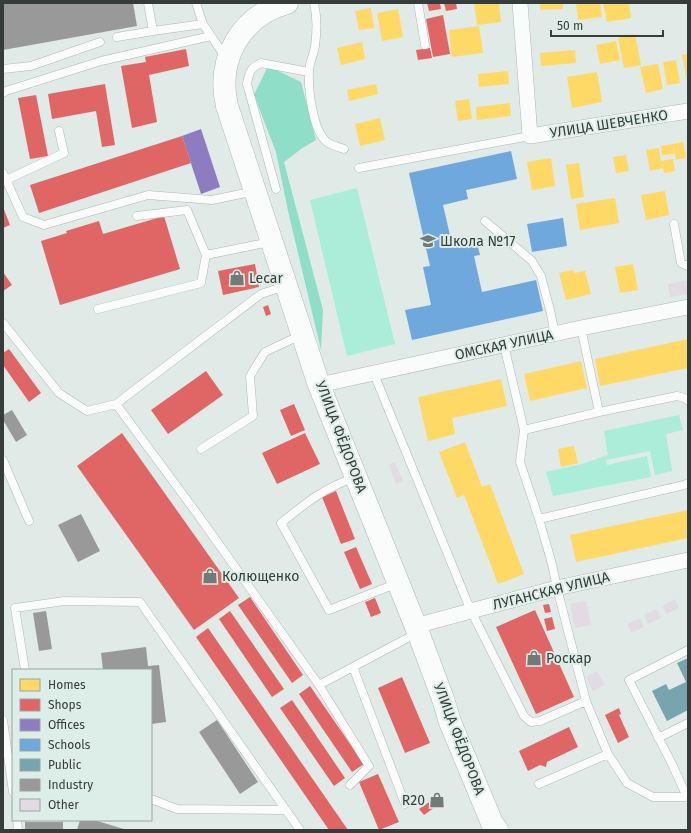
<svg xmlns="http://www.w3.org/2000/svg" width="691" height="833" viewBox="0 0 691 833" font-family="'Fira Sans',sans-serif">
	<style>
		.green { fill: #aaedd9 }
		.forest { fill: #8fdec8 }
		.homes { fill: #ffd966 }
		.shops { fill: #e06666 }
		.offices { fill: #8e7cc3 }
		.schools { fill: #6fa8dc }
		.public { fill: #76a5af }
		.industry { fill: #999 }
		.building { fill: #e3dbe3 }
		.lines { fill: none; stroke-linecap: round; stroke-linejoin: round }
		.service-casing { stroke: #b0b7b4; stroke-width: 9 }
		.minor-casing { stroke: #b0b7b4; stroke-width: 16 }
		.secondary-casing { stroke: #b0b7b4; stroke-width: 23 }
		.service { stroke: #fafcfb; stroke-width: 8 }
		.minor { stroke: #fafcfb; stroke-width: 15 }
		.secondary { stroke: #fafcfb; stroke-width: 22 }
		.labels { text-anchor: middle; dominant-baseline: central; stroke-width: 4; stroke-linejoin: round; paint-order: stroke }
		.street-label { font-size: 14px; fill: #363c3a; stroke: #ddede7 }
		.poi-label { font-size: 14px; fill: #363c3a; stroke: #ddede7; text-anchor: start }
	</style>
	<rect width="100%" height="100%" fill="#e0eae6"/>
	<!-- green -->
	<path class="green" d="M357 188 395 344 347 356 310 200Z
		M679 415 683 430 666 434 672 471 655 475 650 451 606 460 607 465 647 456 651 477 553 496 546 472 582 464 608 455 604 431Z"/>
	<!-- forest -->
	<path class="forest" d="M268 66 301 82 316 140 301 149 284 162 323 310 321 350 288 211 276 152 254 95Z"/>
	<!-- homes -->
	<path class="homes" d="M474 3H499L501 22 477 25Z
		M540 3H563V9L540 10Z
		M576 3H600L602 17 578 20Z
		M603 3H629L631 18 607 22Z
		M371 8 374 28 359 30 355 11Z
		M398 9 403 37 382 41 377 13Z
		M479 26 483 53 452 57 449 30Z
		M635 34 641 65 624 68 618 38Z
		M616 41 620 60 600 64 596 45Z
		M362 42 365 59 341 65 337 48Z
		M575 50 576 63 541 66 540 53Z
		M688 54V81H687L682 55Z
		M676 60 680 83 667 85 663 62Z
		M658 64 663 89 646 93 640 67Z
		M508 71 509 84 479 87 478 74Z
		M597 72 602 102 572 108 567 77Z
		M376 84 378 94 349 101 347 90Z
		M469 99 472 119 458 121 455 101Z
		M510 103 511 116 477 120 476 107Z
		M380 118 385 140 360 146 355 124Z
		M683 142 686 158 676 160 673 144Z
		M673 144 674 154 662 155 661 146Z
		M659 148 661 161 673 159 675 171 664 173 663 168 650 171 646 150Z
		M626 155 629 171 616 173 613 157Z
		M551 158 555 186 532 190 527 162Z
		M579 163 584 197 571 199 566 165Z
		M665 191 669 215 646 220 641 195Z
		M615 198 619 223 580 230 576 204Z
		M633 264 638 290 620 293 615 267Z
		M573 270 574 273 585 271 591 294 566 300 559 273Z
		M688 339V368L600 386 595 359Z
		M581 361 587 388 530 401 524 374Z
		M501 379 507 406 452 418 455 434 428 441 418 397Z
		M465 442 482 487 490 484 524 574 498 584 464 495 457 498 439 452Z
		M574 446 578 463 561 467 558 449Z
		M688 510V538L576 562 570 535Z"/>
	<!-- shops -->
	<path class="shops" d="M427 3H440L441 9 429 11Z
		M444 3H456L457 9 446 11Z
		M443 15 450 54 433 57 426 19Z
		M430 48 432 58 418 60 416 50Z
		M186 49 189 66 149 75 157 122 132 128 121 66 146 62 145 57Z
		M105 84 115 145 102 147 96 111 52 119 48 94Z
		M36 95 48 156 30 159 18 98Z
		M182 136 191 163 39 213 30 185Z
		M3 207 10 225 3 228Z
		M164 216 180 269 60 305 41 241 67 233 66 231 99 221 103 234Z
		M255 264 259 287 223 295 218 271Z
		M3 272 12 285 3 291Z
		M268 305 271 314 266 316 263 307Z
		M9 349 41 393 29 402 3 365V353Z
		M206 371 223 395 168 434 151 410Z
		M294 404 305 430 291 436 280 410Z
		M122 433 239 598 194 630 77 466Z
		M305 433 320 464 277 484 262 453Z
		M336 491 355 539 341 544 322 497Z
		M356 547 372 584 360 589 344 552Z
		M250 597 303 675 292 683 238 605Z
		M375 598 381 613 371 617 365 602Z
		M549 604 551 612 545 613 543 605Z
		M535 610 574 697 536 714 496 627Z
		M230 611 284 689 272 697 219 619Z
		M552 617 555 629 547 631 544 619Z
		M208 628 348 830H329L196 637Z
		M402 677 430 743 405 753 378 688Z
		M310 686 364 764 352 772 299 694Z
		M292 700 345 778 334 786 280 708Z
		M619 708 621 714 619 715 629 737 618 743 605 715Z
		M569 727 578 747 547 762 546 767 540 765 528 771 519 751Z
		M378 774 399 822 379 830 359 782Z
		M438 796 442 802 424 815 419 809Z"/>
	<!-- offices -->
	<path class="offices" d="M201 129 220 187 201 194 182 136Z"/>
	<!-- schools -->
	<path class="schools" d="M511 151 517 179 466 190 468 199 443 205 452 244 476 239 480 255 474 256 482 292 536 280 543 311 412 340 405 310 431 305 423 267 430 266 409 173Z
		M563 218 567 246 532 252 527 224Z"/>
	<!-- public -->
	<path class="public" d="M688 658V710L667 721 652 691 666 684 669 690 686 682 677 663Z"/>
	<!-- industry -->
	<path class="industry" d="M3 3H133L137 26 3 50Z
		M12 410 27 435 16 442 3 420V415Z
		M81 514 100 551 78 562 58 525Z
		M46 611 52 649 39 651 33 613Z
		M146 647 148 666 159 665 166 722 151 724V670H103L101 653Z
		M217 720 258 782 240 794 199 732Z
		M80 820H94L127 830H77Z
		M25 822H63V830H25Z"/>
	<!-- building -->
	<path class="building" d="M688 280V294L670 297 668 284Z
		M395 462 403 481 396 484 389 465Z
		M675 599 679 608 666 614 662 606Z
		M586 601 591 625 575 628 570 604Z
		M657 609 661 618 648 624 644 615Z
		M640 618 644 627 631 633 627 624Z
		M597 671 605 685 593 691 586 677Z"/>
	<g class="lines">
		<defs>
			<path id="service" d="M148 3 153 31 203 24
				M196 3 203 24 226 58
				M314 3C317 16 317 32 315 46 314 54 309 63 309 72 308 89 313 132 327 142 331 145 338 147 344 149
				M418 3 425 45
				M117 37 153 31
				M3 69 31 66 100 42
				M3 93 6 91 101 61 211 36
				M359 168 530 136
				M3 173 23 217 44 225 148 195 212 200 255 191
				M6 180 64 153 59 131
				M276 189 247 84C249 73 250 68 261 63L309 72
				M137 216 187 210 206 255
				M485 221 532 261 541 276 550 310 555 334
				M674 224 681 263 688 266
				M98 309 201 283 206 255 270 242
				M3 323 59 393 87 411 116 404 198 515 319 685 369 766 350 785
				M581 328 599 412
				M504 345 524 430 520 462 539 519 552 564 557 588 586 701 608 754 627 783 653 797H688
				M374 374 471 611 524 716 531 722 540 721 586 701
				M116 404 261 294 285 286
				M524 430 599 412 677 396 685 398 688 401
				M201 449 253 416 250 376 265 352 301 335
				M3 460 29 521
				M356 477C324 488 307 502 281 523L329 610 398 583
				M539 519 684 485 688 483
				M353 667 405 804
				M25 670 15 608 65 601 140 602 300 830
				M319 685 417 633
				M3 720 13 792
				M658 738 688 723
				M539 784 608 754
				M687 797 672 764 629 680 688 650
				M151 799 177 809 286 810
				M17 820 18 830"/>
			<path id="minor" d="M520 3 530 136 688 111
				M319 385 581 328 688 307
				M415 626 557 588 688 560"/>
			<path id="secondary" d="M287 3C241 16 216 59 227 106L319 385 418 632 443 699 450 722 492 823 497 830"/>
		</defs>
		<!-- service casing -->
		<use href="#service" class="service-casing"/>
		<!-- minor casing -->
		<use href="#minor" class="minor-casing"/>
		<!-- secondary casing -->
		<use href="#secondary" class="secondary-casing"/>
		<!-- service -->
		<use href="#service" class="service"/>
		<!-- minor -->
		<use href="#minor" class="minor"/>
		<!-- secondary -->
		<use href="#secondary" class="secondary"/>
	</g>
	<!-- icons -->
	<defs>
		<symbol id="school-bare" viewBox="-9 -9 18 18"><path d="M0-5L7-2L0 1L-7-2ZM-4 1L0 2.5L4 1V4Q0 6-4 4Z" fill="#727976" stroke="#ddede7" stroke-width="2.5" paint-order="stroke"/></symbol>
		<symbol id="shop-bare" viewBox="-9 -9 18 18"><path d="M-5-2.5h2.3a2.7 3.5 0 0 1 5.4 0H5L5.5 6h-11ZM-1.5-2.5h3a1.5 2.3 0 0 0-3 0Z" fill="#727976" stroke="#ddede7" stroke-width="2.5" paint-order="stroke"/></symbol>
	</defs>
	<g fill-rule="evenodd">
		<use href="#school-bare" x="417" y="230" width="22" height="22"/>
		<use href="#shop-bare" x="226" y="267" width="22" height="22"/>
		<use href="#shop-bare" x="199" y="565" width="22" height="22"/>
		<use href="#shop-bare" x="523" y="647" width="22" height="22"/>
		<use href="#shop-bare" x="426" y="789" width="22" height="22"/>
	</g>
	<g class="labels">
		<!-- street labels -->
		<g class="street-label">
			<text transform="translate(609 124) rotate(-9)">УЛИЦА ШЕВЧЕНКО</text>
			<text transform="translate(504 345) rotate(-12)">ОМСКАЯ УЛИЦА</text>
			<text transform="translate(341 437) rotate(69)">УЛИЦА ФЁДОРОВА</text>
			<text transform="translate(551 591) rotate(-14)">ЛУГАНСКАЯ УЛИЦА</text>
			<text transform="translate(459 739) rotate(69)">УЛИЦА ФЁДОРОВА</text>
		</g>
		<!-- poi labels -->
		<g class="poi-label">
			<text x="440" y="241">Школа №17</text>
			<text x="249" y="278">Lecar</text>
			<text x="222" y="576">Колющенко</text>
			<text x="546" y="658">Роскар</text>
			<text x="425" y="800" text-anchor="end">R20</text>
		</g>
	</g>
	<!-- border -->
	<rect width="691" height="833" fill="none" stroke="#363c3a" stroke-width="8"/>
	<!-- legend -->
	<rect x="12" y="669" width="140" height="152" fill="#ddede7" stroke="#9aa6a2"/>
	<rect x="20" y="679" width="20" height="12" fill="#ffd966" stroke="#9aa6a2"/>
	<text x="48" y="689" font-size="12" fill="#363c3a">Homes</text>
	<rect x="20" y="699" width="20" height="12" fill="#e06666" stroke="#9aa6a2"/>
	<text x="48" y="709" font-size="12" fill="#363c3a">Shops</text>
	<rect x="20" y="719" width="20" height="12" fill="#8e7cc3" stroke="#9aa6a2"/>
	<text x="48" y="729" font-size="12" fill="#363c3a">Offices</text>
	<rect x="20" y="739" width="20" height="12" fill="#6fa8dc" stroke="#9aa6a2"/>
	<text x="48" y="749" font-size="12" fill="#363c3a">Schools</text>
	<rect x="20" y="759" width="20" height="12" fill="#76a5af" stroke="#9aa6a2"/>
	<text x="48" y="769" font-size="12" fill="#363c3a">Public</text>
	<rect x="20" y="779" width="20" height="12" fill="#999999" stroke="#9aa6a2"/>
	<text x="48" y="789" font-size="12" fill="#363c3a">Industry</text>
	<rect x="20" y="799" width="20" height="12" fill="#e3dbe3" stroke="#9aa6a2"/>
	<text x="48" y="809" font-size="12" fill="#363c3a">Other</text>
	<!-- scale -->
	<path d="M551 30v6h112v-6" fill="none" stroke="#363c3a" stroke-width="2"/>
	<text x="557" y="30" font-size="12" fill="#363c3a" stroke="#ddede7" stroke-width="3" paint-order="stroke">50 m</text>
</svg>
